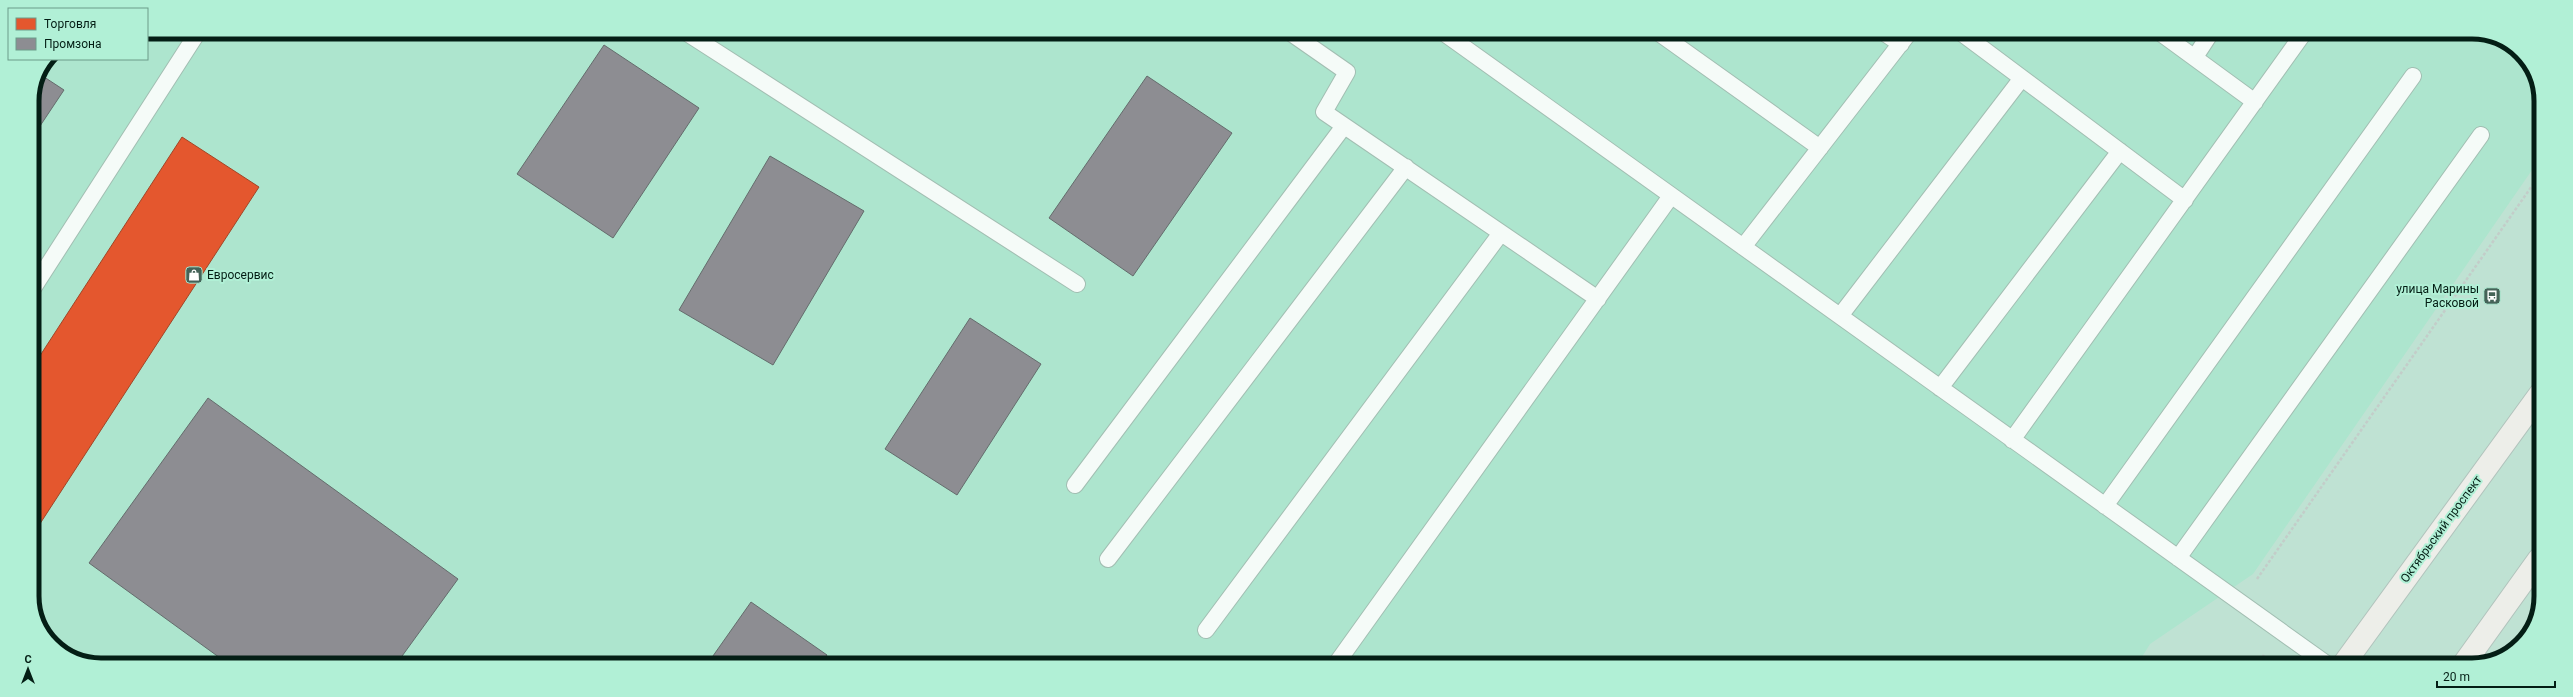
<svg xmlns="http://www.w3.org/2000/svg" width="2573" height="697" viewBox="0 0 2573 697" font-family="Roboto,sans-serif">
	<style>
		.built { fill: #ade5ce }
		.shops { fill: #e4572e; stroke: #a14626 }
		.industry { fill: #8d8d92; stroke: #646c6c }
		.lines { fill: none; stroke-linecap: round; stroke-linejoin: round }
		.lane-casing { stroke: #a2beb2; stroke-width: 18 }
		.primary-casing { stroke: #b1c3bc; stroke-width: 24 }
		.path { stroke: #c3cdc9; stroke-width: 2.5; stroke-dasharray: 3 2; stroke-linecap: butt }
		.lane { stroke: #f5fbf8; stroke-width: 16 }
		.primary { stroke: #edeee9; stroke-width: 22 }
		.labels { text-anchor: middle; dominant-baseline: central; stroke-width: 4; stroke-linejoin: round; paint-order: stroke }
		.poi-label { font-size: 12px; fill: #041e15; stroke: #b1f0d6; text-anchor: start }
		.street-label { font-size: 12px; fill: #041e15; stroke: #b1f0d6 }
		.rim { fill: none; stroke: #041e15; stroke-width: 5 }
	</style>
	<rect width="100%" height="100%" fill="#bfe2d3"/>
	<!-- built -->
	<path class="built" d="M147 32 2490 34 2524 56 2541 96V157L2253 574 2150 644 2137 665 83 663 49 641 32 601V101L37 74 48 59H147Z"/>
	<!-- shops -->
	<path class="shops" d="M182 137 259 187 32 536V368Z"/>
	<!-- industry -->
	<path class="industry" d="M604 45 699 108 613 238 517 174Z
		M38 73 64 90 32 138V101Z
		M1147 76 1232 133 1133 276 1049 218Z
		M770 156 864 211 773 365 679 310Z
		M970 318 1041 364 957 495 885 449Z
		M208 398 458 579 397 663H227L89 563Z
		M751 602 827 655 822 663H708Z"/>
	<g class="lines">
		<defs>
			<path id="lane" d="M687 33 1077 284
				M1291 33 1347 72 1324 112 1598 299
				M1444 33 2328 665
				M1659 33 1820 148
				M1886 34 1901 44
				M1963 34 2185 200
				M2162 34 2255 102
				M2195 57 2210 34
				M1743 247 1908 34
				M32 290 198 32
				M1840 316 2022 78
				M1940 388 2120 151
				M2012 440 2303 34
				M1075 485 1344 126
				M2105 506 2413 76
				M2178 558 2481 135
				M1108 559 1406 167
				M1206 630 1501 233
				M1336 664 1671 196"/>
			<path id="primary" d="M2343 665 2540 394
				M2463 665 2539 559"/>
		</defs>
		<!-- lane casing -->
		<use href="#lane" class="lane-casing"/>
		<!-- primary casing -->
		<use href="#primary" class="primary-casing"/>
		<!-- path -->
		<path class="path" d="M2257 579 2541 173
			M2258 665 2264 655"/>
		<!-- lane -->
		<use href="#lane" class="lane"/>
		<!-- primary -->
		<use href="#primary" class="primary"/>
	</g>
	<!-- icons -->
	<defs>
		<symbol id="shop-square" viewBox="-11 -11 22 22"><rect x="-9" y="-9" width="18" height="18" rx="4" fill="#456358" stroke="#b1f0d6"/><path d="M-5-2.5h2.3a2.7 3.5 0 0 1 5.4 0H5L5.5 6h-11ZM-1.5-2.5h3a1.5 2.3 0 0 0-3 0Z" fill="#fff"/></symbol>
		<symbol id="bus-square" viewBox="-11 -11 22 22"><rect x="-9" y="-9" width="18" height="18" rx="4" fill="#456358" stroke="#b1f0d6"/><path d="M-5-6H5V4H4V6H2V4H-2V6H-4V4H-5ZM-3.5-4V0h7V-4ZM-3.5 1.2v1.5H-2V1.2ZM2 1.2v1.5H3.5V1.2Z" fill="#fff"/></symbol>
	</defs>
	<g fill-rule="evenodd">
		<use href="#shop-square" x="184" y="265" width="20" height="20"/>
		<use href="#bus-square" x="2482" y="286" width="20" height="20"/>
	</g>
	<g class="labels">
		<!-- poi labels -->
		<g class="poi-label">
			<text x="207" y="275">Евросервис</text>
			<text x="2479" y="289" text-anchor="end">улица Марины<tspan x="2479" dy="14">Расковой</tspan></text>
		</g>
		<!-- street labels -->
		<g class="street-label">
			<text transform="translate(2441 529) rotate(-54)">Октябрьский проспект</text>
		</g>
	</g>
	<!-- crop -->
	<path d="M0 0H2573V697H0ZM101 39H2472A62 62 0 0 1 2534 101V596A62 62 0 0 1 2472 658H101A62 62 0 0 1 39 596V101A62 62 0 0 1 101 39Z" fill="#b1f0d6" fill-rule="evenodd"/>
	<path class="rim" d="M101 39H2472A62 62 0 0 1 2534 101V596A62 62 0 0 1 2472 658H101A62 62 0 0 1 39 596V101A62 62 0 0 1 101 39Z"/>
	<!-- legend -->
	<rect x="8" y="8" width="140" height="52" fill="#b1f0d6" stroke="#6c9c89"/>
	<rect x="16" y="18" width="20" height="12" fill="#e4572e" stroke="#6c9c89"/>
	<text x="44" y="28" font-size="12" fill="#041e15">Торговля</text>
	<rect x="16" y="38" width="20" height="12" fill="#8d8d92" stroke="#6c9c89"/>
	<text x="44" y="48" font-size="12" fill="#041e15">Промзона</text>
	<!-- north arrow -->
	<g transform="translate(28 669)" stroke="#b1f0d6" stroke-width="3" paint-order="stroke">
	<path d="M0-3L7 15L0 10L-7 15Z" fill="#041e15"/>
	<text y="-6" font-size="11" font-weight="bold" text-anchor="middle" fill="#041e15">С</text>
	</g>
	<!-- scale -->
	<path d="M2437 681v6h118v-6" fill="none" stroke="#041e15" stroke-width="2"/>
	<text x="2443" y="681" font-size="12" fill="#041e15" stroke="#b1f0d6" stroke-width="3" paint-order="stroke">20 m</text>
</svg>
